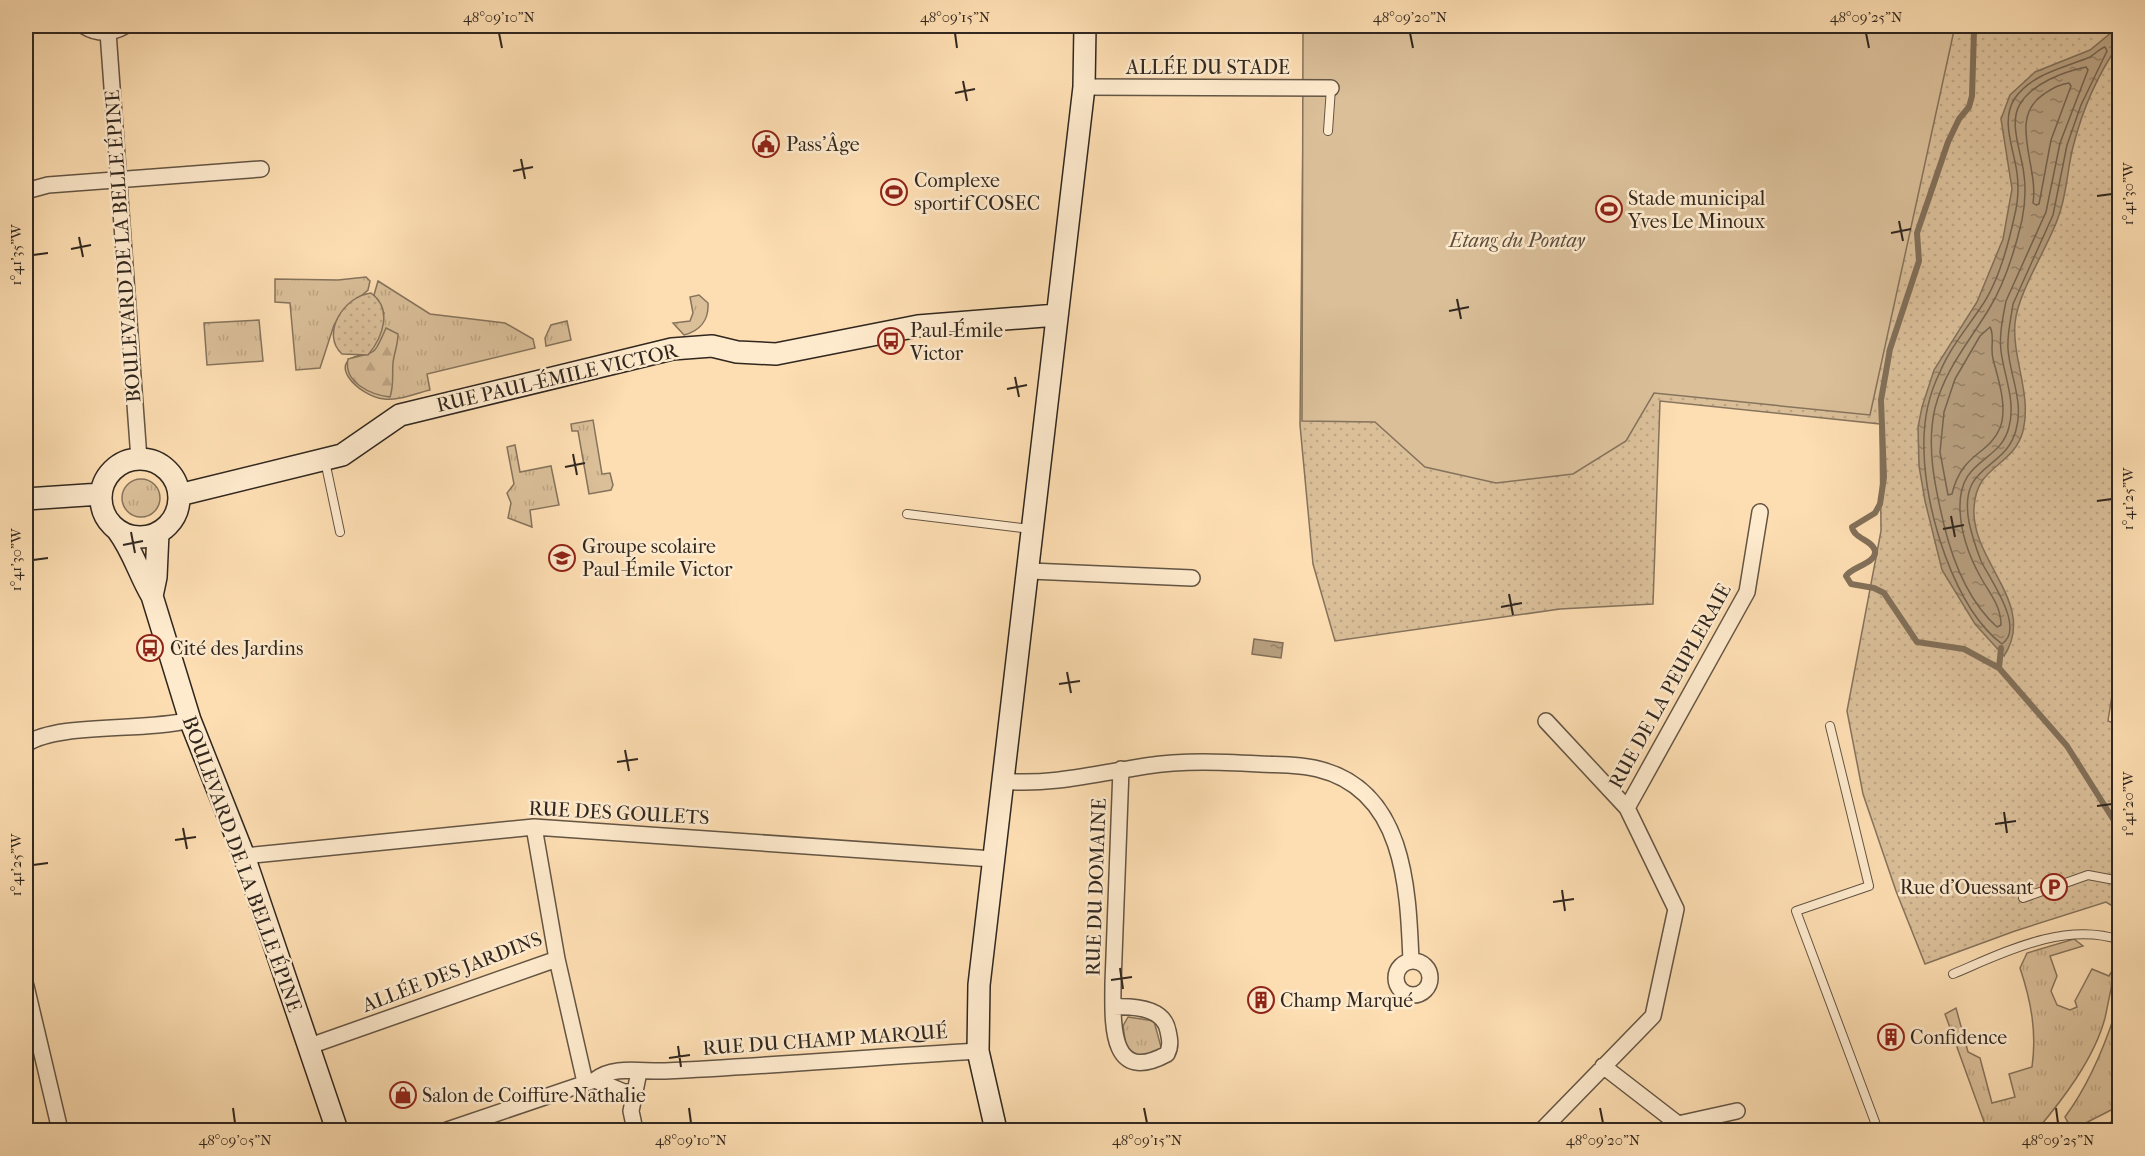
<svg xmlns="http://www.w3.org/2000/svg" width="2145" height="1156" viewBox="0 0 2145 1156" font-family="'IM FELL French Canon',serif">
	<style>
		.grass { fill: url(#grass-tufts); stroke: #86735c; stroke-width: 1.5 }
		.forest { fill: url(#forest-firs); stroke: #86735c; stroke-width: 1.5 }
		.park { fill: url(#park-dots); stroke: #86735c; stroke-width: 1.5 }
		.pitch { fill: #dabf99; stroke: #86735c; stroke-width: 1.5 }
		.water { fill: url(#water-ripples); stroke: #827059; stroke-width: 1.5 }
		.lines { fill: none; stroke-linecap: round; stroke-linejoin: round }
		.shore { stroke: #746450; stroke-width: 1.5 }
		.stream { stroke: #827059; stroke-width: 6 }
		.lane-casing { stroke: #645544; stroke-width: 10 }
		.street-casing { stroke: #645544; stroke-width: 18 }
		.secondary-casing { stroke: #31271f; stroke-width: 24 }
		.lane { stroke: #feeacd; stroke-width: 8 }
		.street { stroke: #feeacd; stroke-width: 15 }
		.secondary { stroke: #feeacd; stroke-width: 21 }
		.ticks { fill: none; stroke: #31271f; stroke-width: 2 }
		.labels { text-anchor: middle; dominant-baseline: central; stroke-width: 5; stroke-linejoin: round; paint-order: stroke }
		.street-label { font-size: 20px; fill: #31271f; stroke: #feeacd }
		.poi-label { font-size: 20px; fill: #31271f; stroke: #feeacd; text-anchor: start }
		.park-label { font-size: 20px; font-style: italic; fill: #5b4d3e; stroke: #feeacd }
		.neatline { fill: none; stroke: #31271f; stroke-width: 2 }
		.ticks-label { font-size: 15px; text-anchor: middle; fill: #31271f }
	</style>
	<defs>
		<pattern id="grass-tufts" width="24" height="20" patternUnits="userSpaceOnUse" patternTransform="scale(1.5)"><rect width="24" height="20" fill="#dabf99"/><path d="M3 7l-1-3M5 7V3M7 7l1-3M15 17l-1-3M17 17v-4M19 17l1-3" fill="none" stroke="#bca483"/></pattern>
		<pattern id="forest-firs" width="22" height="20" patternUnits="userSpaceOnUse" patternTransform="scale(1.5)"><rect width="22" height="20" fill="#dabf99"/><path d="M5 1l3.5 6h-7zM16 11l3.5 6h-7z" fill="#bca483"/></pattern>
		<pattern id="park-dots" width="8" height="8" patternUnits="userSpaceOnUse" patternTransform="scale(1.5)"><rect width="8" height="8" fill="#dabf99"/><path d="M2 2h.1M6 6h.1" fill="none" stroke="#bca483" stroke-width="1.8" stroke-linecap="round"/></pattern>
		<pattern id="water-ripples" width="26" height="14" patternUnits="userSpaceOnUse" patternTransform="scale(1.5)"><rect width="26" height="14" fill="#b8a080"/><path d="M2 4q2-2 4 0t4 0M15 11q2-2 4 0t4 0" fill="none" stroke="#968268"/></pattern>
	</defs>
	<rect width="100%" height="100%" fill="#fddeb2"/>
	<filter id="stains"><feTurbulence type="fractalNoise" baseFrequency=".00333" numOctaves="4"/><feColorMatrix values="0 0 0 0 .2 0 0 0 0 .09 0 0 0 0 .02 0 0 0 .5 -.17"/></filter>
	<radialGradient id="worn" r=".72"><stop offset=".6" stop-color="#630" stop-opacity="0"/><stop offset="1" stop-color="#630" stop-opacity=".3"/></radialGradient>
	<!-- grass -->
	<path class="grass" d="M366 277 370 281 368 290 341 314 334 325 320 368 296 370 290 303 275 302V279L338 280Z
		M378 281 430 314 505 323 533 339 535 348 427 374 430 390C416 393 399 401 384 399 359 397 320 358 368 354L384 313 374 295Z
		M699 295 708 303C709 320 700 331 684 335L673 323 690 321 693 313 690 297Z
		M259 320 263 361 207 365 204 323Z
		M567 321 571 340 546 346 545 338 551 325Z
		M593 420 602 474 610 473 613 485 611 490 589 494 578 431H572L571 424Z
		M515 445 520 472 551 466 559 505 530 510 532 527 508 518 511 503 507 493 514 484 507 447Z
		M122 498a19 19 0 1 1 38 0a19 19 0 1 1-38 0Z
		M2074 939 2083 946 2050 956 2057 976 2051 991 2057 1005 2070 1010 2077 1007 2075 1001 2092 969 2109 976 2117 963C2112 981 2109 1000 2105 1018 2094 1059 2063 1099 2037 1130H1987L1945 1014 1956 1008 1968 1052 1980 1058 1992 1103 2015 1097 2009 1074 2032 1067C2037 1032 2031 1001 2020 968L2027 953Z
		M2119 1001V1106L2072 1130 2065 1117C2090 1083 2107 1041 2119 1001Z
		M1128 1017 1154 1021 1161 1047 1157 1053 1137 1056 1127 1052 1123 1026Z"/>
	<!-- forest -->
	<path class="forest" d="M386 328 398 334C398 345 394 353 393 363 392 376 394 385 390 397 372 395 343 383 348 359 376 351 373 358 386 328Z"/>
	<!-- park -->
	<path class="park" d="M1304 26H2119L2120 644 2108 721 2119 725V910L2106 902 2015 931 1925 964 1896 891 1863 794 1847 711 1881 531 1880 424 1660 401 1653 604 1560 609 1335 641 1313 564 1300 425Z
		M371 293C393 309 383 337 368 355L342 354C320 334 344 296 371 293Z"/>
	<!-- pitch -->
	<path class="pitch" d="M1303 26H1955L1870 415 1654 393 1626 441 1573 474 1496 483 1425 467 1375 422 1302 421Z"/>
	<!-- water -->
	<path class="water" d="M2117 28 2119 44C2098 74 2082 111 2073 147 2067 170 2067 195 2058 218 2047 249 2018 292 2015 323 2012 359 2032 394 2023 431 2013 468 1976 464 1974 508 1971 562 2038 604 2004 656L1975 624 1942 570 1925 501 1919 466 1918 427 1922 407 1934 370 1977 302 2003 239 2012 189 2001 119 2010 95 2035 72 2090 50Z
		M1254 639 1283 643 1281 658 1252 654Z"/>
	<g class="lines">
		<!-- shore -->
		<path class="shore" d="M2105 47 2107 51 2081 105 2067 145 2053 215 2013 304C2011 319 2007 333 2008 349 2010 376 2024 402 2016 430 2005 472 1958 462 1969 522 1972 536 1976 548 1981 561 1989 578 2026 628 2002 644 1954 608 1925 510 1924 451 1923 425 1928 396 1940 372 1950 348 1967 328 1981 307 1998 283 2008 246 2014 218 2018 203 2019 188 2017 173 2014 149 2000 120 2015 98 2033 73 2064 68 2090 57 2095 54 2099 49 2105 47Z
			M2086 67 2088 70 2060 143 2046 212 2006 301C2003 317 1999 334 2001 351 2004 376 2016 401 2009 427 2000 464 1958 457 1960 510 1961 533 1969 556 1980 576 1989 593 2001 605 2001 625L1997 627C1968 601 1953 562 1944 525 1935 487 1926 447 1935 408 1945 369 1969 342 1989 309 2005 283 2015 250 2022 220 2025 205 2026 190 2024 175 2022 153 2008 124 2020 104 2033 83 2063 72 2086 67Z
			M2069 83 2071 86 2051 140 2039 204 2036 205 2033 203C2039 165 2007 118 2044 94 2051 89 2060 84 2069 83Z
			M1990 327C1995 335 1990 349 1993 359 1998 378 2008 407 2000 428 1988 456 1962 452 1952 494L1948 495 1940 452 1944 412 1955 379 1980 336Z"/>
		<!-- stream -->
		<path class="stream" d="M2001 648 1999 668 2067 746 2120 830
			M1999 668 1964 649 1917 642 1884 593 1874 588 1851 584 1846 576C1851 567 1877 563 1875 551 1873 540 1854 539 1852 527L1875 513 1880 504 1884 477 1881 400 1890 349 1919 261 1917 233 1948 142 1959 119 1969 107 1972 96 1974 31 1981 29 2025 31 2058 26"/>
		<defs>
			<path id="lane" d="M1328 131 1331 88
				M325 461 340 532
				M907 514 1030 529
				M1830 726 1869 886 1796 911 1878 1130
				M2023 898 2088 875 2120 881
				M1953 974C2003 953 2064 921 2120 940"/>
			<path id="street" d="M84 26C97 34 111 34 125 26
				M108 32 139 459
				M1084 87 1331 88
				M26 191 48 185 261 169
				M1030 571 1192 578
				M1546 721 1627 808
				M26 744C59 722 144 732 190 720
				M1002 781C1049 786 1100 773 1146 766 1184 760 1222 762 1260 764 1279 765 1299 764 1318 769 1405 790 1408 888 1411 961
				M244 856 534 827 993 859
				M557 959 585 1082
				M1396 978a17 17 0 1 1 34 0a17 17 0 1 1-34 0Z
				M26 986 60 1130
				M1113 1007C1134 1006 1164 1008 1168 1031 1170 1040 1171 1046 1167 1054 1108 1086 1113 1020 1113 983L1121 769
				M307 1047 557 959 534 827
				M1603 1066 1678 1124 1737 1111
				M595 1080 624 1092H634
				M447 1130 595 1080C613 1065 642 1072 665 1071 770 1066 874 1057 978 1051
				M635 1130 631 1111 639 1072
				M1542 1130 1653 1016 1676 909 1627 808 1747 592 1760 512"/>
			<path id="secondary" d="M101 498a39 39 0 1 1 78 0a39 39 0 1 1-78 0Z
				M179 495 342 455 400 415 672 349 712 346 737 352 776 354 918 326 1057 315
				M26 499 101 494
				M118 531C133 551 139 574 152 596L190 720 244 856 337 1130
				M152 596 156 577 158 533
				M996 1130 978 1051 979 985 1084 87 1085 26
				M2119 1130H2120"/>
		</defs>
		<!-- lane casing -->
		<use href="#lane" class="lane-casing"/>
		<!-- street casing -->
		<use href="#street" class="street-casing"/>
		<!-- secondary casing -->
		<use href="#secondary" class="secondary-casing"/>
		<!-- lane -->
		<use href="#lane" class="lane"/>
		<!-- street -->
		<use href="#street" class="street"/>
		<!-- secondary -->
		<use href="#secondary" class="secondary"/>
	</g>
	<!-- ticks -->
	<path class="ticks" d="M499 33 502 48M955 33 957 48M1410 33 1413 48M1866 33 1869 48M963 81 967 101M955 93 975 89M521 159 525 179M513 171 533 167M2097 196 2112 194M1899 221 1903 241M1891 233 1911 229M79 237 83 257M71 249 91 245M33 255 48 253M1457 299 1461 319M1449 311 1469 307M1015 377 1019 397M1007 389 1027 385M573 454 577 475M565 467 585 463M2097 501 2112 499M1951 516 1955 537M1943 529 1964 525M131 532 135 553M123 545 143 541M33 560 48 558M1509 594 1513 615M1501 607 1522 603M1067 672 1071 693M1059 684 1080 681M625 750 629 771M617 762 638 759M2097 806 2112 804M2004 812 2007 833M1995 824 2016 821M183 828 187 849M175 840 196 837M33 865 48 863M1562 890 1565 911M1553 902 1574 899M1120 968 1123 989M1111 980 1132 977M678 1046 681 1067M669 1058 690 1055M233 1108 235 1123M689 1108 691 1123M1144 1108 1147 1123M1600 1108 1603 1123M2056 1108 2058 1123"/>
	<!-- icons -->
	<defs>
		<symbol id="civic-ring" viewBox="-11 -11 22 22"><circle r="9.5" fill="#feeacd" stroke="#8f2418" stroke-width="1.5"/><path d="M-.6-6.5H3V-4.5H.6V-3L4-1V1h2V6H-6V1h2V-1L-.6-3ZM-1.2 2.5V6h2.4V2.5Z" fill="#8f2418"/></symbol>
		<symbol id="stadium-ring" viewBox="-11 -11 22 22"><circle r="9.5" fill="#feeacd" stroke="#8f2418" stroke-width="1.5"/><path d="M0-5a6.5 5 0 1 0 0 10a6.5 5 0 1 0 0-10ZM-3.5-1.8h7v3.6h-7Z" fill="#8f2418"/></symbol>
		<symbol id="bus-ring" viewBox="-11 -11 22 22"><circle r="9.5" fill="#feeacd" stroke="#8f2418" stroke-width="1.5"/><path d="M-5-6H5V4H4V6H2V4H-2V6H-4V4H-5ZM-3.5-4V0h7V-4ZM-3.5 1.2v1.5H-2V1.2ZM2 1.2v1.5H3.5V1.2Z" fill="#8f2418"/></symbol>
		<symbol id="school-ring" viewBox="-11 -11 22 22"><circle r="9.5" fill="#feeacd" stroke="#8f2418" stroke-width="1.5"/><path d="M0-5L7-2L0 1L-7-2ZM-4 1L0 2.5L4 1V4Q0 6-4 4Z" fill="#8f2418"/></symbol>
		<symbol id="parking-ring" viewBox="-11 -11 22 22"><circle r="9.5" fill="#feeacd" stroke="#8f2418" stroke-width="1.5"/><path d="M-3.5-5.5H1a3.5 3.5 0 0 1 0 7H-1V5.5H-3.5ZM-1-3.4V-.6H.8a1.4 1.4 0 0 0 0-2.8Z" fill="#8f2418"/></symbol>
		<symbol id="building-ring" viewBox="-11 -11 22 22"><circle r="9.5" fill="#feeacd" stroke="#8f2418" stroke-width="1.5"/><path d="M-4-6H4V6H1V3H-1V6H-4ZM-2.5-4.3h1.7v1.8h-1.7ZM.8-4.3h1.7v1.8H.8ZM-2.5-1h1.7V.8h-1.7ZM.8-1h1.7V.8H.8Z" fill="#8f2418"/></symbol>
		<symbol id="shop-ring" viewBox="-11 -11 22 22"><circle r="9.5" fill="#feeacd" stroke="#8f2418" stroke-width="1.5"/><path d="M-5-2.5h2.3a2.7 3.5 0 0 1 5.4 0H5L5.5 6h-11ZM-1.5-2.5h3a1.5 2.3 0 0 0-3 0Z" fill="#8f2418"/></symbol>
	</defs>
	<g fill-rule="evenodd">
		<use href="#civic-ring" x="751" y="129" width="30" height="30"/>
		<use href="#stadium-ring" x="879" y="177" width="30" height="30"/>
		<use href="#stadium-ring" x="1594" y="194" width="30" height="30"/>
		<use href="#bus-ring" x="876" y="326" width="30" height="30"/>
		<use href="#school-ring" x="547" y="543" width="30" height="30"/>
		<use href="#bus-ring" x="135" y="633" width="30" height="30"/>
		<use href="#parking-ring" x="2039" y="872" width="30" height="30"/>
		<use href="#building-ring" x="1246" y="985" width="30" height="30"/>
		<use href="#building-ring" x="1876" y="1022" width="30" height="30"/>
		<use href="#shop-ring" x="388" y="1080" width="30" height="30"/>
	</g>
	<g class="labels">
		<!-- street labels -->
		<g class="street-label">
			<text x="1208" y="67">ALLÉE DU STADE</text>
			<text transform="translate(123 246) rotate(-94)">BOULEVARD DE LA BELLE ÉPINE</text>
			<text transform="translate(557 378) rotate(-13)">RUE PAUL-ÉMILE VICTOR</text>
			<text transform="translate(1670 686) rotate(-61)">RUE DE LA PEUPLERAIE</text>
			<text transform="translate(619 813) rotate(3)">RUE DES GOULETS</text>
			<text transform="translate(242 864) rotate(70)">BOULEVARD DE LA BELLE ÉPINE</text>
			<text transform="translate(1096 887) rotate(-88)">RUE DU DOMAINE</text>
			<text transform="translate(452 972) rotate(-21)">ALLÉE DES JARDINS</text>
			<text transform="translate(825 1040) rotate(-4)">RUE DU CHAMP MARQUÉ</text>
		</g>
		<!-- poi labels -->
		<g class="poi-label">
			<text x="786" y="144">Pass'Âge</text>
			<text x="914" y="180">Complexe<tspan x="914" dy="23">sportif COSEC</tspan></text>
			<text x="1628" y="198">Stade municipal<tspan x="1628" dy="23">Yves Le Minoux</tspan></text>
			<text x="910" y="330">Paul-Émile<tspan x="910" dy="23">Victor</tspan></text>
			<text x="582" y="546">Groupe scolaire<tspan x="582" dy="23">Paul-Émile Victor</tspan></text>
			<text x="170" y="648">Cité des Jardins</text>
			<text x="2034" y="887" text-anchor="end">Rue d'Ouessant</text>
			<text x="1280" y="1000">Champ Marqué</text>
			<text x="1910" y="1037">Confidence</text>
			<text x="422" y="1095">Salon de Coiffure Nathalie</text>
		</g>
		<!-- park labels -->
		<g class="park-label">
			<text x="1517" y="240">Etang du Pontay</text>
		</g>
	</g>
	<!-- margin -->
	<rect width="2145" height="1156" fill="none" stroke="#fddeb2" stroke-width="66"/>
	<rect x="33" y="33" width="2079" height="1090" class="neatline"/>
	<g class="ticks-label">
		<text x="499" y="22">48°09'10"N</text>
		<text x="955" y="22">48°09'15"N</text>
		<text x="1410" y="22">48°09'20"N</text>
		<text x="1866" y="22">48°09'25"N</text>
		<text transform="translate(2128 194) rotate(-90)" y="5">1°41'30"W</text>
		<text transform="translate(16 255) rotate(-90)" y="5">1°41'35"W</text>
		<text transform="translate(2128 499) rotate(-90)" y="5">1°41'25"W</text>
		<text transform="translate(16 560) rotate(-90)" y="5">1°41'30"W</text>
		<text transform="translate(2128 804) rotate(-90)" y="5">1°41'20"W</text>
		<text transform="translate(16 865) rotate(-90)" y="5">1°41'25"W</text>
		<text x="235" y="1145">48°09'05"N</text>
		<text x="691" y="1145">48°09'10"N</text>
		<text x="1147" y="1145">48°09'15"N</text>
		<text x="1603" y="1145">48°09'20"N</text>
		<text x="2058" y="1145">48°09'25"N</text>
	</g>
	<rect width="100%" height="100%" filter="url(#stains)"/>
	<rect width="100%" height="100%" fill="url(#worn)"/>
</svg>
